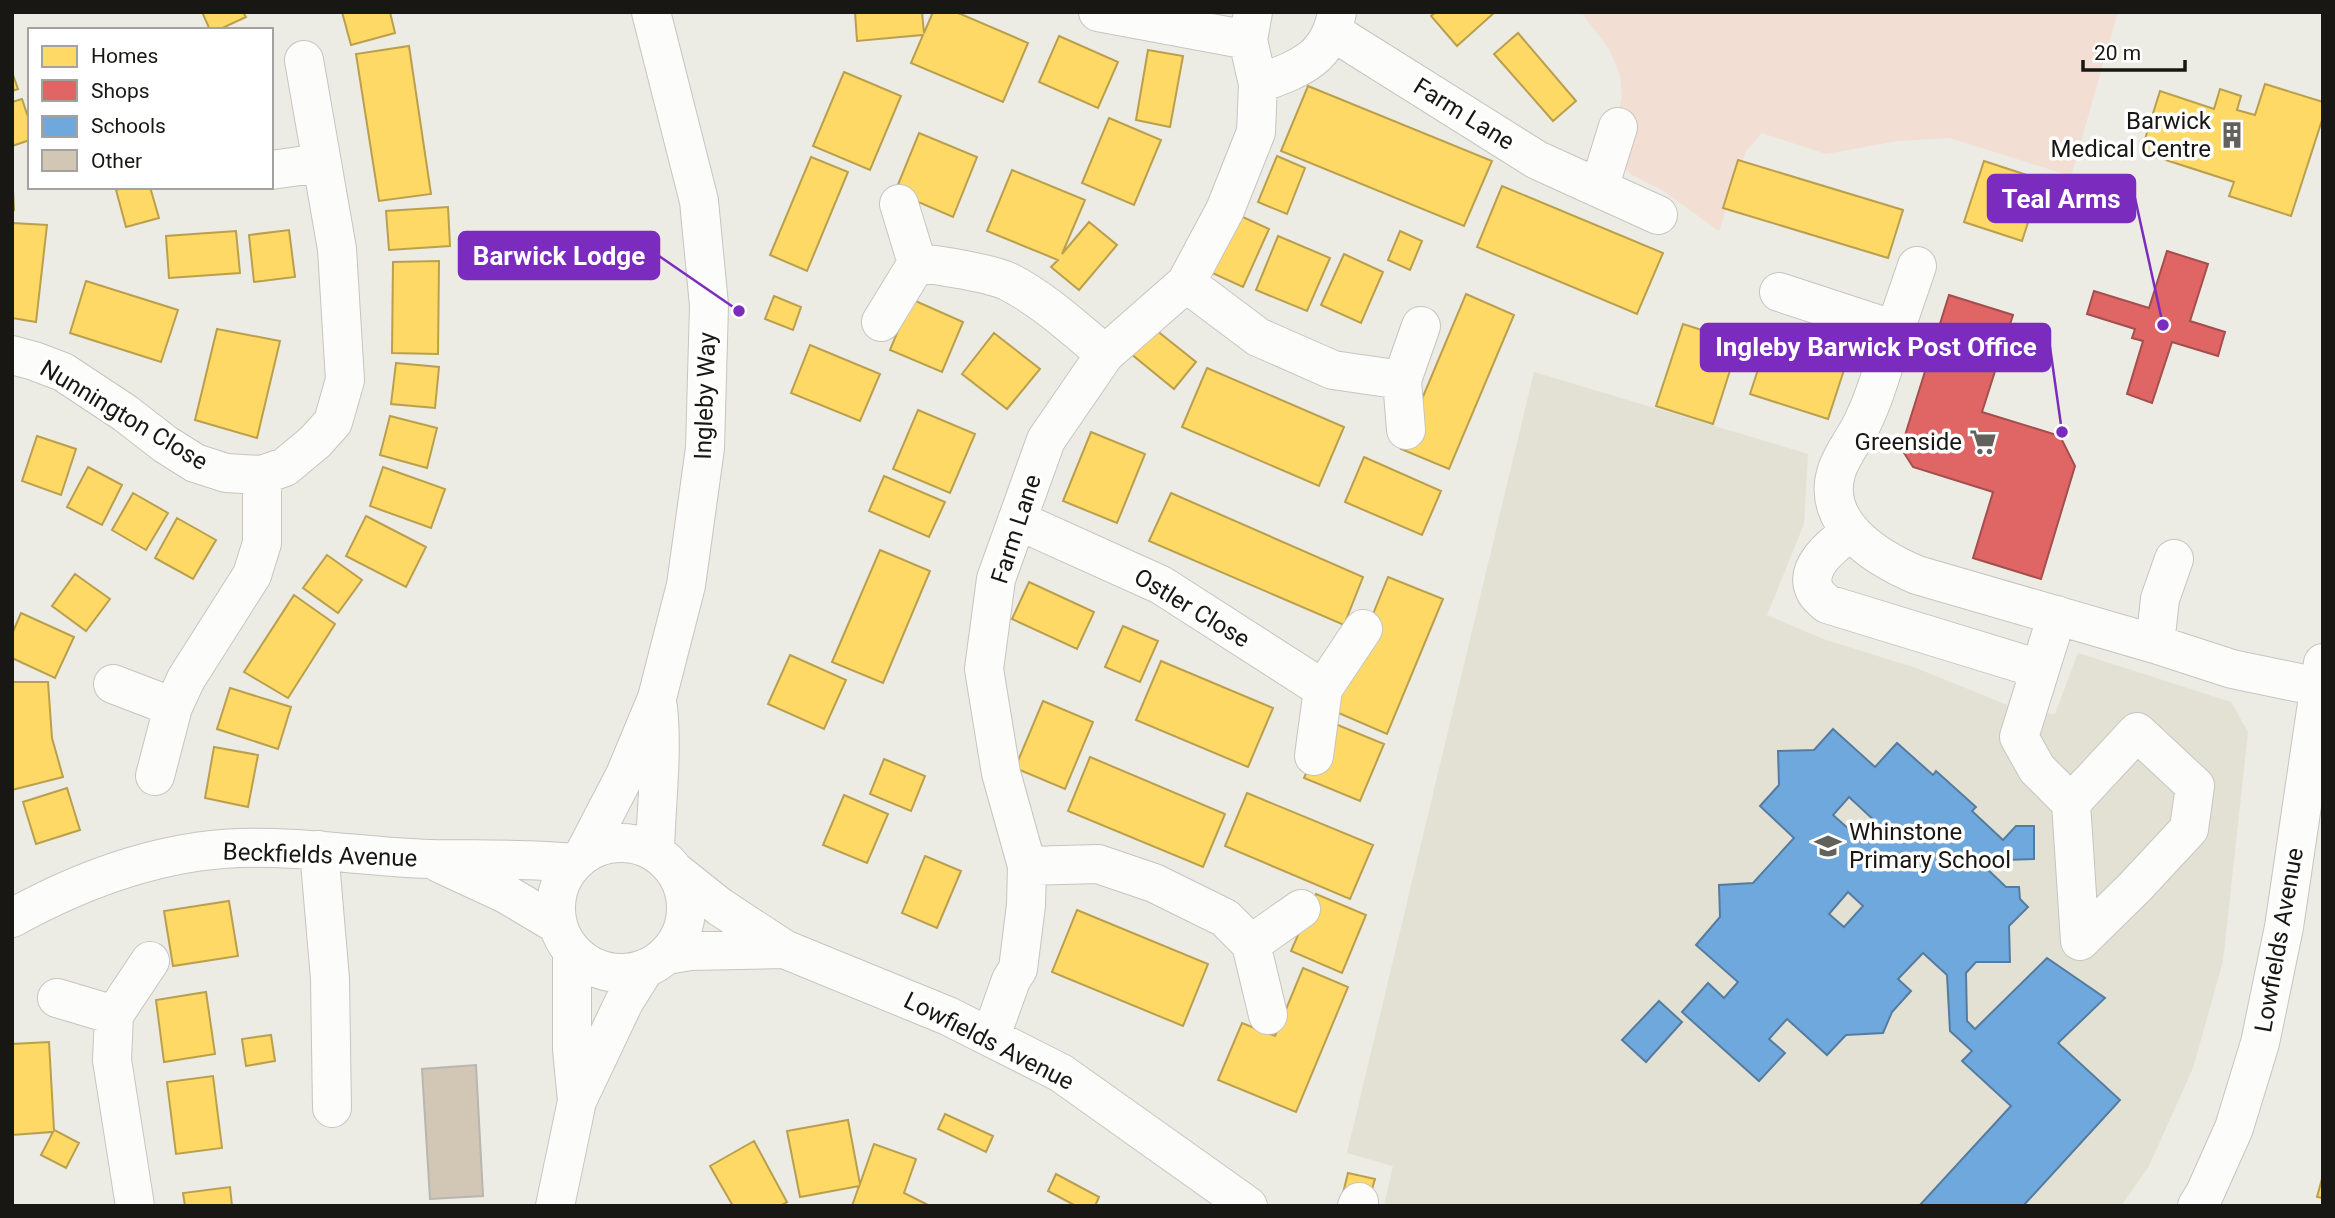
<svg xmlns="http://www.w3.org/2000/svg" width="2335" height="1218" viewBox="0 0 2335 1218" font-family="Roboto,sans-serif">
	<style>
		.built { fill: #e3e1d3 }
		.green { fill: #f2ded3 }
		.homes { fill: #ffd966; stroke: #ba9f4d; stroke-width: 2 }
		.shops { fill: #e06666; stroke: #a44e4d; stroke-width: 2 }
		.schools { fill: #6fa8dc; stroke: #557ca0; stroke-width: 2; fill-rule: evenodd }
		.building { fill: #d2c6b4; stroke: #b7b6b1; stroke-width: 2 }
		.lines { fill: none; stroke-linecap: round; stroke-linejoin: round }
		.minor-casing { stroke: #c6c5c0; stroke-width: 40 }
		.minor { stroke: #fcfcfb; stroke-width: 38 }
		.labels { text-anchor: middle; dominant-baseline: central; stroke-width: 7; stroke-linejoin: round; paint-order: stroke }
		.street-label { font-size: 24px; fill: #181713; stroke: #fff }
		.poi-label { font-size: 24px; fill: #181713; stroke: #fff; text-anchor: end }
		.leader { fill: none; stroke: #7b2cbf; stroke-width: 2.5 }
		.callout-dot { fill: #7b2cbf; stroke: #fff; stroke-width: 2.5 }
		.callout { fill: #7b2cbf; stroke: #7b2cbf; stroke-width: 2.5 }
		.callout-label { font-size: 26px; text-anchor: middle; font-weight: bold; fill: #fff }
	</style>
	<rect width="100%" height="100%" fill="#ecebe4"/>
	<!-- built -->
	<path class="built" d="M1534 372 1808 454 1804 524 1767 615 1823 639 1916 668 2027 713 2055 714 2078 653 2231 702 2248 732 2223 961 2193 1068 2149 1166 2121 1206H1384L1393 1166 1347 1153Z"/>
	<!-- green -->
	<path class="green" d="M1581 12H2118L2071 176 1950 138 1897 141 1826 154 1762 133 1746 151 1719 231 1662 190 1632 175 1624 167 1619 113 1622 95 1620 74 1609 49Z"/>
	<!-- homes -->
	<path class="homes" d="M202 12H243L246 17 218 30H210Z
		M342 12H390L395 33 351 45Z
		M855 12H922L924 33 933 12H956L1028 43 1003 102 911 63 923 35 857 41Z
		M1436 12H1495L1457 46 1431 16Z
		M1518 33 1576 101 1553 121 1494 54Z
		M1059 36 1118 62 1098 108 1039 82Z
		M409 46 431 194 379 201 356 54Z
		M1148 50 1183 56 1170 127 1136 120Z
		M12 72 18 89 12 91Z
		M844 72 901 96 870 170 813 146Z
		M2265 84 2323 102V117L2291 216 2229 196 2234 182 2141 152 2160 91 2214 109 2220 89 2241 96 2237 110 2255 115Z
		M1308 86 1492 161 1464 226 1281 151Z
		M22 99 30 123V140L12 146V102Z
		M1109 118 1161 140 1134 205 1082 183Z
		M919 133 977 157 953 217 895 192Z
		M1277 156 1305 168 1287 214 1258 202Z
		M811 157 848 172 807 271 770 255Z
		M1738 160 1903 210 1888 258 1723 208Z
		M1984 161 2042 180 2022 241 1964 222Z
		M1012 170 1085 200 1062 254 1089 222 1117 245 1079 290 1051 267 1058 260 987 231Z
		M12 171 14 210H12Z
		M1502 186 1663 253 1637 314 1477 247Z
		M125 187H150L159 218 126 227 116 190Z
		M448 207 450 246 389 250 386 211Z
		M1234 213 1269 229 1243 287 1208 271Z
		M12 223 47 225 36 322 12 318Z
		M289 230 295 277 254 282 249 235Z
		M236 231 240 273 169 278 166 236Z
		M1400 231 1422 241 1410 270 1388 260Z
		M1278 236 1330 258 1307 311 1256 290Z
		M1344 254 1383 272 1361 323 1321 305Z
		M439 261 438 354 392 353 393 262Z
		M86 281 178 310 161 362 70 333Z
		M1466 294 1514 315 1449 469 1401 449Z
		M774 296 801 307 793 330 765 319Z
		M911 299 963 322 942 372 890 350Z
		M1683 324 1739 342 1713 424 1656 406Z
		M1151 326 1196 362 1174 389 1130 353Z
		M217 329 280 341 257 438 195 420Z
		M994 333 1040 369 1007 409 962 374Z
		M810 345 880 374 860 421 791 393Z
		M1766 345 1844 370 1828 419 1750 394Z
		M396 363 439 367 435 408 391 404Z
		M1207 368 1344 427 1319 486 1182 427Z
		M918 410 975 434 950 493 893 469Z
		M390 416 437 428 427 468 380 455Z
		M1091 432 1145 454 1117 523 1063 501Z
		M37 436 76 449 61 495 22 481Z
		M1364 457 1441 491 1422 535 1345 502Z
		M88 467 122 485 102 525 67 507Z
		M383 467 445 489 431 528 370 506Z
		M884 476 945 502 929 537 869 511Z
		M133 493 168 513 146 550 112 530Z
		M1171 493 1363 577 1344 625 1149 541Z
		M366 516 426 547 406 587 346 556Z
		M177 518 216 540 193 579 155 558Z
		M880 550 930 571 883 683 832 662Z
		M327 555 362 580 338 613 303 588Z
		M75 574 110 599 86 631 52 606Z
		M1388 577 1443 599 1387 734 1334 711Z
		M1029 582 1094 612 1077 649 1012 619Z
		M294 595 335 624 288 698 244 672Z
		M21 613 74 637 55 678 12 658V634Z
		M1123 626 1158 641 1140 682 1105 667Z
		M790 655 846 680 824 729 768 704Z
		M1161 661 1273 708 1248 767 1136 720Z
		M12 682H48L52 738 63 777 12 790Z
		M230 688 291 707 278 749 217 729Z
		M1043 701 1093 722 1065 789 1015 768Z
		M1328 721 1384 744 1360 801 1304 778Z
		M214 747 258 755 248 807 205 798Z
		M1090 757 1225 814 1203 867 1068 811Z
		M884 759 925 776 911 811 870 794Z
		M67 788 80 830 36 844 23 802Z
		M1247 793 1373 845 1350 899 1225 846Z
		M844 795 888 814 867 863 823 845Z
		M925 856 961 871 937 928 902 913Z
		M1316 894 1366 915 1342 973 1291 951Z
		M229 901 238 956 173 966 164 911Z
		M1077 910 1208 964 1183 1026 1052 972Z
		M1303 968 1348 987 1296 1112 1218 1080 1242 1023 1275 1036Z
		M206 992 215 1054 164 1062 156 1000Z
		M271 1035 275 1061 246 1066 242 1039Z
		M49 1042 54 1130 79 1143 66 1168 41 1155 53 1132 12 1135V1044Z
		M213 1076 222 1148 176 1154 167 1082Z
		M945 1114 993 1136 986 1152 938 1129Z
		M848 1120 860 1184 874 1144 916 1159 904 1193 930 1206H852L859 1186 800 1197 787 1131Z
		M754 1141 787 1202 780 1206H733L710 1166Z
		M1348 1173 1375 1179 1369 1199 1343 1193Z
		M1056 1174 1099 1197 1095 1206H1076L1048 1191Z
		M2323 1175V1198L2317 1197Z
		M230 1187 232 1206H185L183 1193Z"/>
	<!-- shops -->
	<path class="shops" d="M2167 251 2208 264 2190 321 2225 332 2218 356 2172 342 2152 403 2127 394 2143 341 2132 338 2135 329 2087 314 2094 291 2149 308Z
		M1949 295 2013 315 1982 412 2060 436 2075 466 2041 579 1973 558 1993 492 1913 467 1901 448Z"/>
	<!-- schools -->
	<path class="schools" d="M1833 729 1875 767 1897 743 1933 775 1936 771 1976 807 1972 811 2003 840 2016 826H2034V859L2005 860 1998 853 1985 867 2006 887H2019L2020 899 2028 907 2009 926 2010 962H1976L1966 973 1967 1021 1975 1029 2047 958 2105 998 2058 1043 2120 1100 2023 1206H1919L2011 1106 1962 1061 1972 1051 1950 1031 1947 975 1923 953 1898 979 1911 991 1892 1012 1883 1033 1846 1035 1827 1055 1787 1019 1769 1039 1785 1053 1759 1081 1682 1012 1708 983 1724 998 1738 982 1696 945 1720 917 1719 885 1753 883 1794 838 1760 806 1779 785 1778 751 1814 750ZM1849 797 1877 823 1861 840 1833 815ZM1848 892 1863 906 1844 927 1829 914Z
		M1659 1001 1682 1022 1646 1062 1622 1040Z"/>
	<!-- building -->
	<path class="building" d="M476 1065 483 1196 430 1199 422 1069Z"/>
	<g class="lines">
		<defs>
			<path id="minor" d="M1098 12 1248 40
				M1253 12 1248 40 1258 84C1298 69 1329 60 1337 12
				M1333 32 1537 160 1658 215
				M271 170 321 163
				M1599 188 1618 127
				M899 204 917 263C939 265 990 273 1009 282 1044 300 1075 329 1105 354
				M1186 283 1258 337 1333 370 1402 380 1421 326
				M1779 292 1895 330C1885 359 1878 390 1865 417 1858 435 1843 452 1837 470 1819 523 1877 558 1917 575L2155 644 2232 669 2319 687
				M881 322 917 263
				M1895 330 1917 266
				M12 355 34 361 63 372 125 413 165 444 195 463 226 473 262 475 285 467 315 442 333 422 345 380 337 249 304 60
				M1402 380 1406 430
				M1017 520 1161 585 1323 689 1363 629
				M1850 532C1834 544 1803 567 1815 591 1817 596 1823 600 1827 604L2039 669
				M2057 615 2019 737 2037 769 2071 803 2080 941 2135 887 2189 829 2195 786 2137 732 2071 803
				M2155 644 2160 599 2174 559
				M113 684 173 707
				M1314 756 1323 689
				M155 776 173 707 186 679 252 575 262 543V475
				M556 908a65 65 0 1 1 130 0a65 65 0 1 1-130 0Z
				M319 850 330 979 332 1108
				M655 852C656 804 663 755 658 707
				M584 854 625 775 657 698 686 585 705 448 709 305 699 201 651 12
				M439 863 506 894 558 925
				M1027 866 1098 864 1154 883 1225 918 1251 944 1301 909
				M676 872 720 907 784 949 948 1016 1061 1073 1248 1206
				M12 918C81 880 160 851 239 848 303 846 366 857 430 859 478 860 526 858 574 863
				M1251 944 1268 1015
				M572 953V1049L577 1101
				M667 955 690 951 784 949
				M57 998 114 1015
				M991 1036 1011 980 1018 969 1026 905 1027 866 1001 773 984 669 996 579 1046 440 1105 354 1186 283 1225 210 1256 132 1258 84
				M135 1206 112 1060 114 1015 150 961
				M555 1206 577 1101 624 1002 644 970
				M1357 1206 1359 1202
				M2197 1206 2205 1193 2234 1128 2260 1043 2284 927 2323 663"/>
		</defs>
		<!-- minor casing -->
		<use href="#minor" class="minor-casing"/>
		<!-- minor -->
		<use href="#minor" class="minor"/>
	</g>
	<!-- icons -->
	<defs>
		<symbol id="building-bare" viewBox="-9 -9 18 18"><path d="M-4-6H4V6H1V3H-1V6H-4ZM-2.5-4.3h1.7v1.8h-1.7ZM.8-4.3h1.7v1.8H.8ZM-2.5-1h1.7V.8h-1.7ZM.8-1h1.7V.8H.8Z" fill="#62615c" stroke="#fff" stroke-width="2.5" paint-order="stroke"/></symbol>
		<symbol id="supermarket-bare" viewBox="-9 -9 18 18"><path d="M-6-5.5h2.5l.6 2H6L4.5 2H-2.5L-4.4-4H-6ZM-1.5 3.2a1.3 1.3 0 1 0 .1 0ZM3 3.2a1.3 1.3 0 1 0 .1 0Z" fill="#62615c" stroke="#fff" stroke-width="2.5" paint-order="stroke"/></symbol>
		<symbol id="school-bare" viewBox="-9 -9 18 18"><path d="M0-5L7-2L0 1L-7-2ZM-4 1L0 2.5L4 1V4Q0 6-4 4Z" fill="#62615c" stroke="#fff" stroke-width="2.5" paint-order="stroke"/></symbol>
	</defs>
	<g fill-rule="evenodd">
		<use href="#building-bare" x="2213" y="116" width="38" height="38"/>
		<use href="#supermarket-bare" x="1964" y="423" width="38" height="38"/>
		<use href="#school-bare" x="1809" y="827" width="38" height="38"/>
	</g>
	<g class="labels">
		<!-- street labels -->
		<g class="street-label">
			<text transform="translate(1464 114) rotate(32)">Farm Lane</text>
			<text transform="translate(705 396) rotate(-88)">Ingleby Way</text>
			<text transform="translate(124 415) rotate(31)">Nunnington Close</text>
			<text transform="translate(1016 529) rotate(-72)">Farm Lane</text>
			<text transform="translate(1192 608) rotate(31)">Ostler Close</text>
			<text transform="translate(320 855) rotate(2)">Beckfields Avenue</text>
			<text transform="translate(2279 940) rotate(-80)">Lowfields Avenue</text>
			<text transform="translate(989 1041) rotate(27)">Lowfields Avenue</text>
		</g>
		<!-- poi labels -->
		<g class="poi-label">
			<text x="2211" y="121">Barwick<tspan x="2211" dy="28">Medical Centre</tspan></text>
			<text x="1962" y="442">Greenside</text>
			<text x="1849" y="832" text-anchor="start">Whinstone<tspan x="1849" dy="28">Primary School</tspan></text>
		</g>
	</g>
	<!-- callouts -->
	<path class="leader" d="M2163 325L2135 198M739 311L659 256M2062 432L2050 347"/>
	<g class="callout-dot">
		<circle cx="2163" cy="325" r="7"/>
		<circle cx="739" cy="311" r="7"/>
		<circle cx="2062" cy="432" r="7"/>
	</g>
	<g class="callout">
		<rect x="1988" y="175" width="147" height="47" rx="7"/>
		<rect x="459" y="232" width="200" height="47" rx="7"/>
		<rect x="1701" y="324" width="349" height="47" rx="7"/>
	</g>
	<g class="callout-label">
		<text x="2061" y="208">Teal Arms</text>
		<text x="559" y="265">Barwick Lodge</text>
		<text x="1876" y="356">Ingleby Barwick Post Office</text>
	</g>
	<!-- border -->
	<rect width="2335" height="1218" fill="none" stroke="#181713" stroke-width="28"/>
	<!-- legend -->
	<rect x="28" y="28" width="245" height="161" fill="#ffffff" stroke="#a3a2a1" stroke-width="2"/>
	<rect x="42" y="46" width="35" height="21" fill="#ffd966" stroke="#a3a2a1" stroke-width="2"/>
	<text x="91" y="63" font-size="21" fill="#181713">Homes</text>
	<rect x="42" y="80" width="35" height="21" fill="#e06666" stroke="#a3a2a1" stroke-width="2"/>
	<text x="91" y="98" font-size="21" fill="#181713">Shops</text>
	<rect x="42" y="116" width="35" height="21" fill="#6fa8dc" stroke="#a3a2a1" stroke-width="2"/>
	<text x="91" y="133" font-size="21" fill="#181713">Schools</text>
	<rect x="42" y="150" width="35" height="21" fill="#d2c6b4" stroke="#a3a2a1" stroke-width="2"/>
	<text x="91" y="168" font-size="21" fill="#181713">Other</text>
	<!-- scale -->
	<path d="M2083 60v10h102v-10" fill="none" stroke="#181713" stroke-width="3.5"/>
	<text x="2094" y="60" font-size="21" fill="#181713" stroke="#ffffff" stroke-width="5" paint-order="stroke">20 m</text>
</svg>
